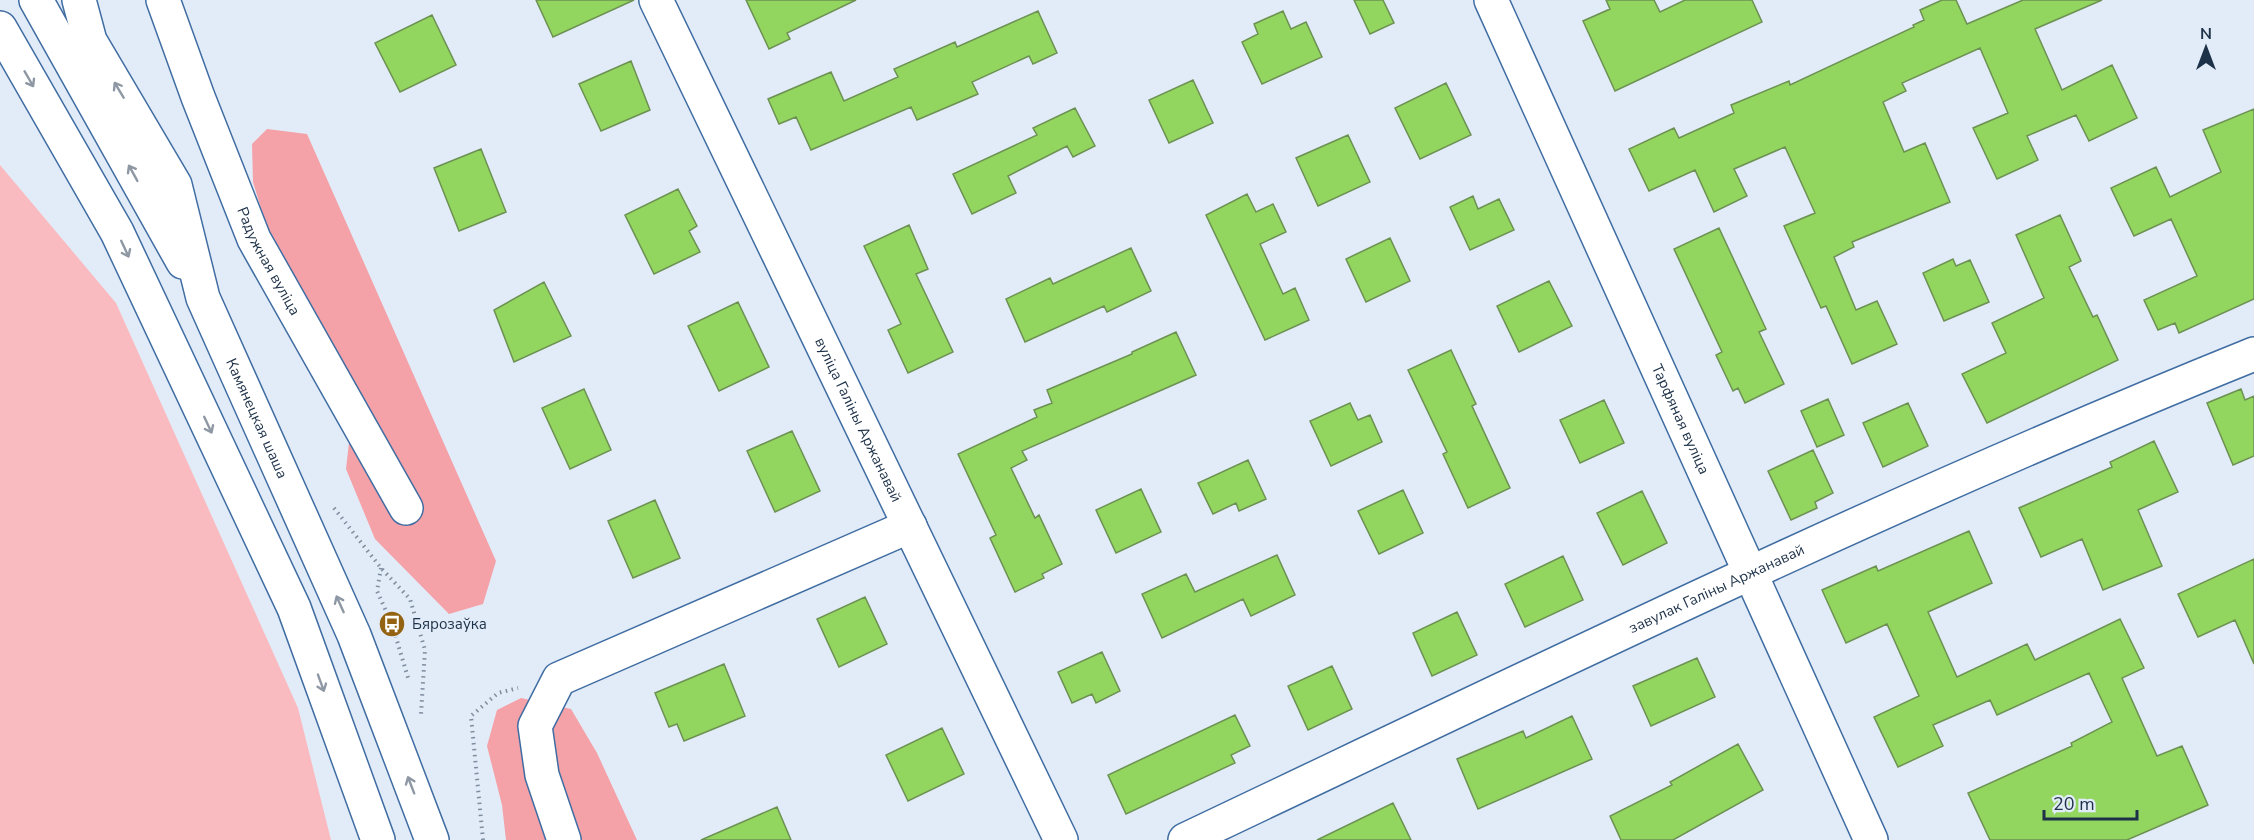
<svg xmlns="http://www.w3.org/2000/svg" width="2254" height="840" viewBox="0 0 2254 840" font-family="'Nunito Sans',sans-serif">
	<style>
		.green { fill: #f9bbc0 }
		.forest { fill: #f4a1a8 }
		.building { fill: #92d55f; stroke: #6c9152; stroke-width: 1.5 }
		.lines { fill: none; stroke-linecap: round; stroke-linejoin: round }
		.minor-casing { stroke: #406da2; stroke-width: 36 }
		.major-casing { stroke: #406da2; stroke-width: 36 }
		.path { stroke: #7e8d9f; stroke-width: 4; stroke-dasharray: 1.5 4.5; stroke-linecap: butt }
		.minor { stroke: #fff; stroke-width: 33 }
		.major { stroke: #fff; stroke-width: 33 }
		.oneway { stroke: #8e98a4 }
		.labels { text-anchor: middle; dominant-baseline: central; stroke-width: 6; stroke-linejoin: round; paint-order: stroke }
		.street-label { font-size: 15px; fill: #1d3148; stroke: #e2ecf8 }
		.poi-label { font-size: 15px; fill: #1d3148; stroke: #e2ecf8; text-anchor: start }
	</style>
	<rect width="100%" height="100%" fill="#e2ecf8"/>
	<!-- green -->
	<path class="green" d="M0 165 116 303 298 708 331 840H0Z"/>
	<!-- forest -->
	<path class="forest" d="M267 129 307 134 496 561 483 604 449 614 375 539 346 469 355 389 265 222 253 182 252 144Z
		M521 698 571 709 597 753 637 840H506L502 805 487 746 497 710Z"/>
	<!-- building -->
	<path class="building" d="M536 0H634L553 37Z
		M746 0H856L787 33 790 39 769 49Z
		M1354 0H1383L1394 23 1370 34Z
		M1606 0H1654L1660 12 1685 0H1752L1762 22 1615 91 1583 21 1610 9Z
		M1942 0H1956L1967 24 2023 0H2102L2035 29 2062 90 2112 65 2137 118 2089 141 2076 115 2027 136 2038 160 1997 179 1973 128 2008 113 1980 48 1902 83 1906 91 1883 102 1904 152 1925 143 1950 202 1852 242 1854 247 1834 257 1856 310 1877 301 1897 344 1852 364 1826 306 1821 308 1784 226 1815 213 1785 147 1734 169 1747 196 1714 212 1695 170 1649 191 1629 149 1674 128 1679 138 1734 113 1731 105 1789 81 1790 85 1914 27 1913 25 1924 20 1920 10Z
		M1038 11 1057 53 1033 64 1029 56 972 82 978 94 917 120 911 107 811 150 796 117 779 124 768 99 831 72 844 101 898 77 894 69 955 42 957 47Z
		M1283 11 1291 29 1306 22 1322 57 1262 84 1242 42 1258 34 1254 24Z
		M432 15 456 65 400 92 375 43Z
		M631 61 650 110 601 131 579 84Z
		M1193 80 1213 123 1169 143 1149 100Z
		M1446 83 1471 135 1420 159 1395 108Z
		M1075 108 1095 146 1073 157 1067 146 1008 176 1016 193 972 214 953 174 1037 135 1033 128Z
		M2254 109V299L2179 333 2175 323 2158 330 2144 300 2197 276 2171 219 2134 236 2111 188 2156 167 2170 197 2221 172 2203 130Z
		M1348 135 1370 182 1318 206 1296 158Z
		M481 149 506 212 459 231 434 168Z
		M678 189 697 226 689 231 700 252 654 274 625 215Z
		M1247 194 1256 212 1273 204 1286 232 1260 244 1283 294 1295 288 1309 320 1265 340 1206 215Z
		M1473 196 1478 209 1499 199 1514 230 1470 250 1450 207Z
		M2060 215 2081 261 2069 267 2093 317 2097 315 2118 360 1987 423 1962 374 2006 353 1992 323 2044 298 2016 235Z
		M909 225 928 269 916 274 953 352 908 373 888 330 901 324 864 246Z
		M1719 228 1766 329 1759 332 1784 384 1745 403 1738 388 1733 391 1716 355 1722 352 1674 249Z
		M1390 238 1410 281 1366 302 1346 259Z
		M1131 248 1151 291 1107 312 1104 306 1025 342 1006 299 1050 278 1053 284Z
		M1953 259 1956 266 1970 260 1989 302 1944 321 1923 273Z
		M1549 281 1572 326 1519 352 1497 306Z
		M544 282 571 336 514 362 494 310Z
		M738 302 769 367 719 391 688 326Z
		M1176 332 1196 375 1022 451 1027 460 1011 468 1035 518 1039 515 1062 564 1042 574 1044 578 1015 592 990 538 996 535 958 454 1037 417 1034 410 1052 403 1047 390 1132 354V352Z
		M1451 350 1476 404 1472 406 1510 488 1468 508 1443 454 1447 452 1408 370Z
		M584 389 611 450 570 469 542 408Z
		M2241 389 2245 400 2254 396V456L2233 465 2207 403Z
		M1828 399 1844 435 1817 447 1801 411Z
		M1604 400 1624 443 1580 463 1560 420Z
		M1350 403 1358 420 1370 415 1382 442 1331 466 1310 421Z
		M1908 403 1928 446 1883 467 1863 423Z
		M792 431 820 491 775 512 747 451Z
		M2154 441 2178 492 2138 510 2162 566 2103 590 2082 539 2041 557 2019 508 2112 467 2110 462Z
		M1813 450 1833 493 1815 502 1817 508 1791 520 1768 471Z
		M1248 460 1266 499 1239 511 1236 503 1213 514 1198 483Z
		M1141 489 1161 532 1116 553 1096 510Z
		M1403 490 1423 533 1379 554 1358 511Z
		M1642 491 1667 543 1623 565 1597 513Z
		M655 500 680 558 633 578 608 521Z
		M1969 531 1992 583 1928 612 1957 677 2027 644 2035 660 2120 619 2144 668 2122 678 2157 756 2182 746 2208 805 2127 840H1990L1968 793 2072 746 2071 743 2112 722 2089 673 1997 715 1990 700 1933 725 1943 746 1898 767 1874 717 1919 696 1887 624 1846 643 1822 590 1876 566 1878 571Z
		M1277 555 1295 595 1251 616 1243 599 1162 638 1142 594 1186 574 1195 592Z
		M1563 556 1583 600 1525 627 1505 584Z
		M2254 559V664L2235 620 2198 637 2178 594Z
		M865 597 887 644 839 667 817 619Z
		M1457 612 1477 655 1432 676 1413 633Z
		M1102 652 1120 691 1096 703 1092 694 1072 703 1058 672Z
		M1697 658 1715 697 1651 726 1633 686Z
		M724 664 745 716 684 741 677 724 669 727 655 693Z
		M1332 666 1352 709 1308 730 1288 686Z
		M1235 715 1250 746 1231 755 1235 763 1126 814 1108 775Z
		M1572 716 1592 759 1478 809 1457 759 1523 731 1526 738Z
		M942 728 964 774 908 801 886 755Z
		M1738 744 1763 790 1673 840H1621L1610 816 1672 785 1670 782Z
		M1393 803 1411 840H1317Z
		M777 807 791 840H701Z"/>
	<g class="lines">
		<defs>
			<g id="minor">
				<path id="s1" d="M163 0 198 97 254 239 406 508"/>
				<path id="s2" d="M656 0 1061 840"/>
				<path id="s3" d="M1491 0 1871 840"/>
				<path d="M564 840 542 775 535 726 559 679 910 526"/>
				<path id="s4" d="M1185 840C1539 672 1891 500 2254 354"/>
			</g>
			<g id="major">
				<path d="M36 0 183 262"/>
				<path id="s5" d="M79 0 90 41 175 185 203 298 354 635 432 840"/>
				<path d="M0 28 117 232 294 608 378 840"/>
			</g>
		</defs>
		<!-- minor casing -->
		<use href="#minor" class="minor-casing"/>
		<!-- major casing -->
		<use href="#major" class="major-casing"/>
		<!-- path -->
		<path class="path" d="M334 508 381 568 410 599 425 650 421 714
			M381 568 377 591 392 624 409 681
			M483 840 471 716 498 693 518 688"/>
		<!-- minor -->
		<use href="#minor" class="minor"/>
		<!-- major -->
		<use href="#major" class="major"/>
	</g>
	<!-- one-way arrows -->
	<defs><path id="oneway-shaft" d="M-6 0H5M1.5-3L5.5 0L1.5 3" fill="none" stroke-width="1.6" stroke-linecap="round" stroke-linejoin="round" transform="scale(1.5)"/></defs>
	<g class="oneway">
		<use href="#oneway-shaft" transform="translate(29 79) rotate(60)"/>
		<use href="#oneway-shaft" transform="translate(119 90) rotate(-121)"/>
		<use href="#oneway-shaft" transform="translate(133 173) rotate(-119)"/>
		<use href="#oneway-shaft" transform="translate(125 249) rotate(65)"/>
		<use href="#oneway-shaft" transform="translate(208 425) rotate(65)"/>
		<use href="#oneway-shaft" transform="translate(340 604) rotate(-114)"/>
		<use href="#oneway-shaft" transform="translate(321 683) rotate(70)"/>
		<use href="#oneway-shaft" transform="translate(411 785) rotate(-111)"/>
	</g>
	<!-- icons -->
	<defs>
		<symbol id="bus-disc" viewBox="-11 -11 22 22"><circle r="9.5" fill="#936312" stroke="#e2ecf8"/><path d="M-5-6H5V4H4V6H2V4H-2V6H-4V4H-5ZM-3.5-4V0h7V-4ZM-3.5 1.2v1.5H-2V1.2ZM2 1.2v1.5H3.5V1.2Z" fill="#fff"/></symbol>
	</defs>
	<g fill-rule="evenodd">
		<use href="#bus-disc" x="377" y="609" width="30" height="30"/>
	</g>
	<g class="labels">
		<!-- street labels -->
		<g class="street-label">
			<text stroke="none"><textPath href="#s1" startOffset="282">Радужная вуліца</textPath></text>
			<text stroke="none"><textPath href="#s5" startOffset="458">Камянецкая шаша</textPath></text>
			<text stroke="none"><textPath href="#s2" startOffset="466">вуліца Галіны Аржанавай</textPath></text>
			<text stroke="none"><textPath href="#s3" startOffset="460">Тарфяная вуліца</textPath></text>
			<text stroke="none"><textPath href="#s4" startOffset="588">завулак Галіны Аржанавай</textPath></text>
		</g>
		<!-- poi labels -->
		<g class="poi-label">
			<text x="412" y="624">Бярозаўка</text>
		</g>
	</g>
	<!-- north arrow -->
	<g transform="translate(2206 48)" stroke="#e2ecf8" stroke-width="4.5" paint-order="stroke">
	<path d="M0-4.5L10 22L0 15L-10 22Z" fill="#1d3148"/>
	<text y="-9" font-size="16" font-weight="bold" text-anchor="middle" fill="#1d3148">N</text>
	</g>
	<!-- scale -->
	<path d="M2044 810v9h93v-9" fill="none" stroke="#1d3148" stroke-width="3"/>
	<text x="2053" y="810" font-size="18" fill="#1d3148" stroke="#e2ecf8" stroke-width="4.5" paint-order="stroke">20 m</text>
</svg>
